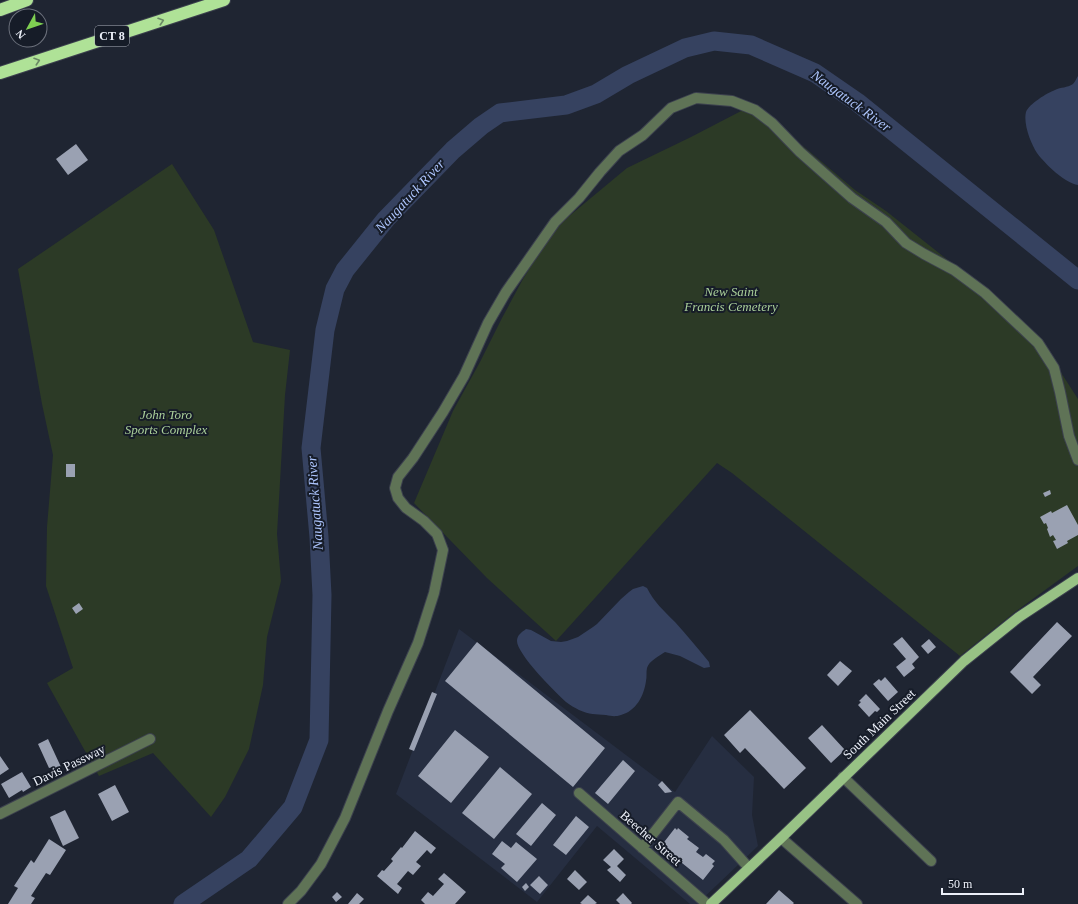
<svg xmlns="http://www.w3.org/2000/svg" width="1078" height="904" viewBox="0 0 1078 904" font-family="Georgia,serif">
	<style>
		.built { fill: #262e41 }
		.green { fill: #2c3a26 }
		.water { fill: #364260 }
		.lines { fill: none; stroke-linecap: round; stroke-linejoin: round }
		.river { stroke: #364260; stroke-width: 19 }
		.building { fill: #9aa1b2 }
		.minor-casing { stroke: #3c414e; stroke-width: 12 }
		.major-casing { stroke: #3c414e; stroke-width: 12 }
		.highway-casing { stroke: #3c414e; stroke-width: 14 }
		.minor { stroke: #5f7356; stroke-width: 10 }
		.major { stroke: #98c285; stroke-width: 10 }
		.highway { stroke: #afe297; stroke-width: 12 }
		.oneway { stroke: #6a8965 }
		.labels { text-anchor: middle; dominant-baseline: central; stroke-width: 4; stroke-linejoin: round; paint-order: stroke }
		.shield { fill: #161c28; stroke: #acb0ba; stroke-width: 1 }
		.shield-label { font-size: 12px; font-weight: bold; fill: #ecf0f9 }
		.park-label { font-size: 13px; font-style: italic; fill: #abd09a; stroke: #161c28 }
		.street-label { font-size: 13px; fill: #ecf0f9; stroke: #161c28 }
		.water-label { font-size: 14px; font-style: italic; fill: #aec6fe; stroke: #161c28 }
	</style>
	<rect width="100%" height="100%" fill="#1f2532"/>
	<!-- built -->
	<path class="built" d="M459 629 675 792 712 736 754 777 752 815 758 846 697 904H690L597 826 537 902 396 794Z"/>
	<!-- green -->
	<path class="green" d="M745 109 803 146 855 190 886 211 973 280 1018 321 1060 371 1078 399V566L1015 612 960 656 732 473 717 463 556 641 487 578 414 503 453 411 480 362 502 318 523 279 536 258 562 222 627 168 691 137Z
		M172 164 214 230 253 342 290 350 285 395 277 534 281 581 267 637 263 685 249 749 225 797 211 817 153 753 99 776 47 683 73 668 46 586 47 527 53 455 42 404 18 269Z"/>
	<!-- water -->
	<path class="water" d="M1078 76V185C1065 183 1045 164 1037 153 1031 144 1023 124 1026 112 1029 104 1047 93 1055 90 1061 87 1067 88 1073 84 1075 82 1076 79 1078 76Z
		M643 586 647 588C654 602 664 611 675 622 687 635 698 649 709 662L710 667 704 668 680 656 665 652C659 656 649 661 647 668 646 672 647 677 646 681 644 696 636 711 621 715 615 717 611 716 606 715 595 714 590 715 579 710 575 708 570 705 566 702 555 692 517 654 517 641 517 635 522 632 526 629L531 630 551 641 561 642 567 641 578 637 593 627 597 624 621 599 629 592 633 589Z"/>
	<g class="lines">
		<!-- river -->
		<path class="river" d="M183 904 249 859 293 807 319 740 322 595 319 537 311 448 325 330 335 289 345 270 386 219 453 150 481 126 500 113 566 105 596 94 628 75 685 48 714 41 751 45 815 73 857 102 1078 280"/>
	</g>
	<!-- building -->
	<path class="building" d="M76 144 88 160 68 175 56 159Z
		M66 464H75V477H66Z
		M1050 490 1051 494 1045 497 1043 493Z
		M1067 505 1078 525V535L1067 541 1068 543 1057 549 1053 541 1056 540 1053 535 1050 537 1047 529 1048 528 1046 523 1044 524 1040 517 1051 511 1052 513Z
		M79 603 83 609 76 614 72 608Z
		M1057 622 1072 636 1033 677 1041 685 1032 694 1010 672Z
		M902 637 919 657 912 664 915 668 904 677 896 667 906 659 893 644Z
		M929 639 936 647 928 654 921 646Z
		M477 642 605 748 573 787 445 681Z
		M840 661 852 671 838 686 827 675Z
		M885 677 898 692 888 701 873 684 879 679 881 681Z
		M432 692 437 694 414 751 409 749Z
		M866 694 880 709 877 712 875 711 869 717 858 705 861 702 859 701Z
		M750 710 806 768 784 789 745 748 740 753 724 735Z
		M822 725 845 750 831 763 808 738Z
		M455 730 489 757 451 803 418 776Z
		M48 739 61 767 55 770 53 767 49 768 38 744Z
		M0 756 9 769 0 775Z
		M623 760 635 771 608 804 595 793Z
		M500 767 532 794 494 839 462 813Z
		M22 772 31 787 23 792 22 790 9 798 1 784Z
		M662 781 672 792 665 793 658 785Z
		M115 785 129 812 112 821 98 794Z
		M542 803 556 815 531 846 516 834Z
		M65 810 79 838 63 846 50 817Z
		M576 816 589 827 566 855 553 845Z
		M675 828 677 830 678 828 689 837 687 839 699 848 696 852 703 857 706 854 715 861 712 864 714 866 703 880 661 846Z
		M415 831 436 848 431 854 427 850 416 862 421 866 413 875 408 871 397 884 402 888 398 894 377 876 382 870 384 871 393 861 391 859 401 847 402 848Z
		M49 839 66 850 50 875 46 873 31 896 35 898 31 904H8L18 888 14 886 31 860 34 863Z
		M502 841 511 848 516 842 537 859 517 882 501 868 505 864 492 854Z
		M614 849 624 859 617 866 626 875 620 882 607 870 611 867 603 860Z
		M575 870 587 882 579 890 567 879Z
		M444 873 466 892 455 904H425L421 900 428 892 433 896 444 884 438 879Z
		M539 876 548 885 540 894 530 885Z
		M526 883 529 887 525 891 522 887Z
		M779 890 794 903 793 904H766Z
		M337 892 342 897 336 902 332 897Z
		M357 893 364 899 359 904H348Z
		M623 893 632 903 631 904H620L616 900Z
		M588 895 597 903 595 904H582L580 903Z"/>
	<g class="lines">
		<defs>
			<path id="minor" d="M843 777 931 861
				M579 793 707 904
				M0 814 150 739
				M781 838 857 904
				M642 848 678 802 724 840 749 868
				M288 904 301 891 321 864 345 818 388 711 418 643 434 593 443 550 437 534 424 521 406 508 398 498 395 488 398 477 413 458 443 412 464 376 488 323 506 292 555 222 579 198 600 172 619 151 643 135 671 108 696 98 732 101 755 110 772 123 800 152 852 198 886 222 906 243 924 254 954 270 985 293 1038 343 1054 368 1060 392 1069 436 1078 460"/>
			<path id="major" d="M711 904 781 838 964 661 1019 617 1078 578"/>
			<path id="highway" d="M0 10 27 0
				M0 73 224 0"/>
		</defs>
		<!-- minor casing -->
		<use href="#minor" class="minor-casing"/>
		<!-- major casing -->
		<use href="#major" class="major-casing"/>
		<!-- highway casing -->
		<use href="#highway" class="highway-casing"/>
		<!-- minor -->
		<use href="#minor" class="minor"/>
		<!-- major -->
		<use href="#major" class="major"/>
		<!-- highway -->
		<use href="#highway" class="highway"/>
	</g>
	<!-- one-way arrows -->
	<defs><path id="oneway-chevron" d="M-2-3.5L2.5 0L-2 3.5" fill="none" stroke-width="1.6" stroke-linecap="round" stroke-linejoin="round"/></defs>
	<g class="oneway">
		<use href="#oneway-chevron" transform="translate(161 21) rotate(-18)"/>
		<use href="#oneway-chevron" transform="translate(37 61) rotate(-18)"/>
	</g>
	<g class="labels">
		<!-- shield labels -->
		<rect class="shield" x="95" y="26" width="34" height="20" rx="3"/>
		<g class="shield-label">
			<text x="112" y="36">CT 8</text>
		</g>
		<!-- park labels -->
		<g class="park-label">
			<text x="731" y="291">New Saint<tspan x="731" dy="15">Francis Cemetery</tspan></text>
			<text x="166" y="414">John Toro<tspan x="166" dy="15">Sports Complex</tspan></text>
		</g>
		<!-- street labels -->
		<g class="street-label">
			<text transform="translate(879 724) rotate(-44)">South Main Street</text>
			<text transform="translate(69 765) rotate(-26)">Davis Passway</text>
			<text transform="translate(651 838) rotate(41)">Beecher Street</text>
		</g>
		<!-- water labels -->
		<g class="water-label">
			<text transform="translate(851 101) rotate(36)">Naugatuck River</text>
			<text transform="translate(410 196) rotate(-47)">Naugatuck River</text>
			<text transform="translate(315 503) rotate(-94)">Naugatuck River</text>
		</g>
	</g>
	<!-- north arrow -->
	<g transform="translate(28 28) rotate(230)"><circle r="19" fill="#161c28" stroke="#6c717c"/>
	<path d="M0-3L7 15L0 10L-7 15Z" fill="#7fd052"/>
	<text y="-6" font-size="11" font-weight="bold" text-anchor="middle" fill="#ecf0f9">N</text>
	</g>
	<!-- scale -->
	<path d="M942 888v6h81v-6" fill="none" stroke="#ecf0f9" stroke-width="2"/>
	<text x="948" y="888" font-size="12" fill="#ecf0f9" stroke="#161c28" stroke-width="3" paint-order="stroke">50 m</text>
</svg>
